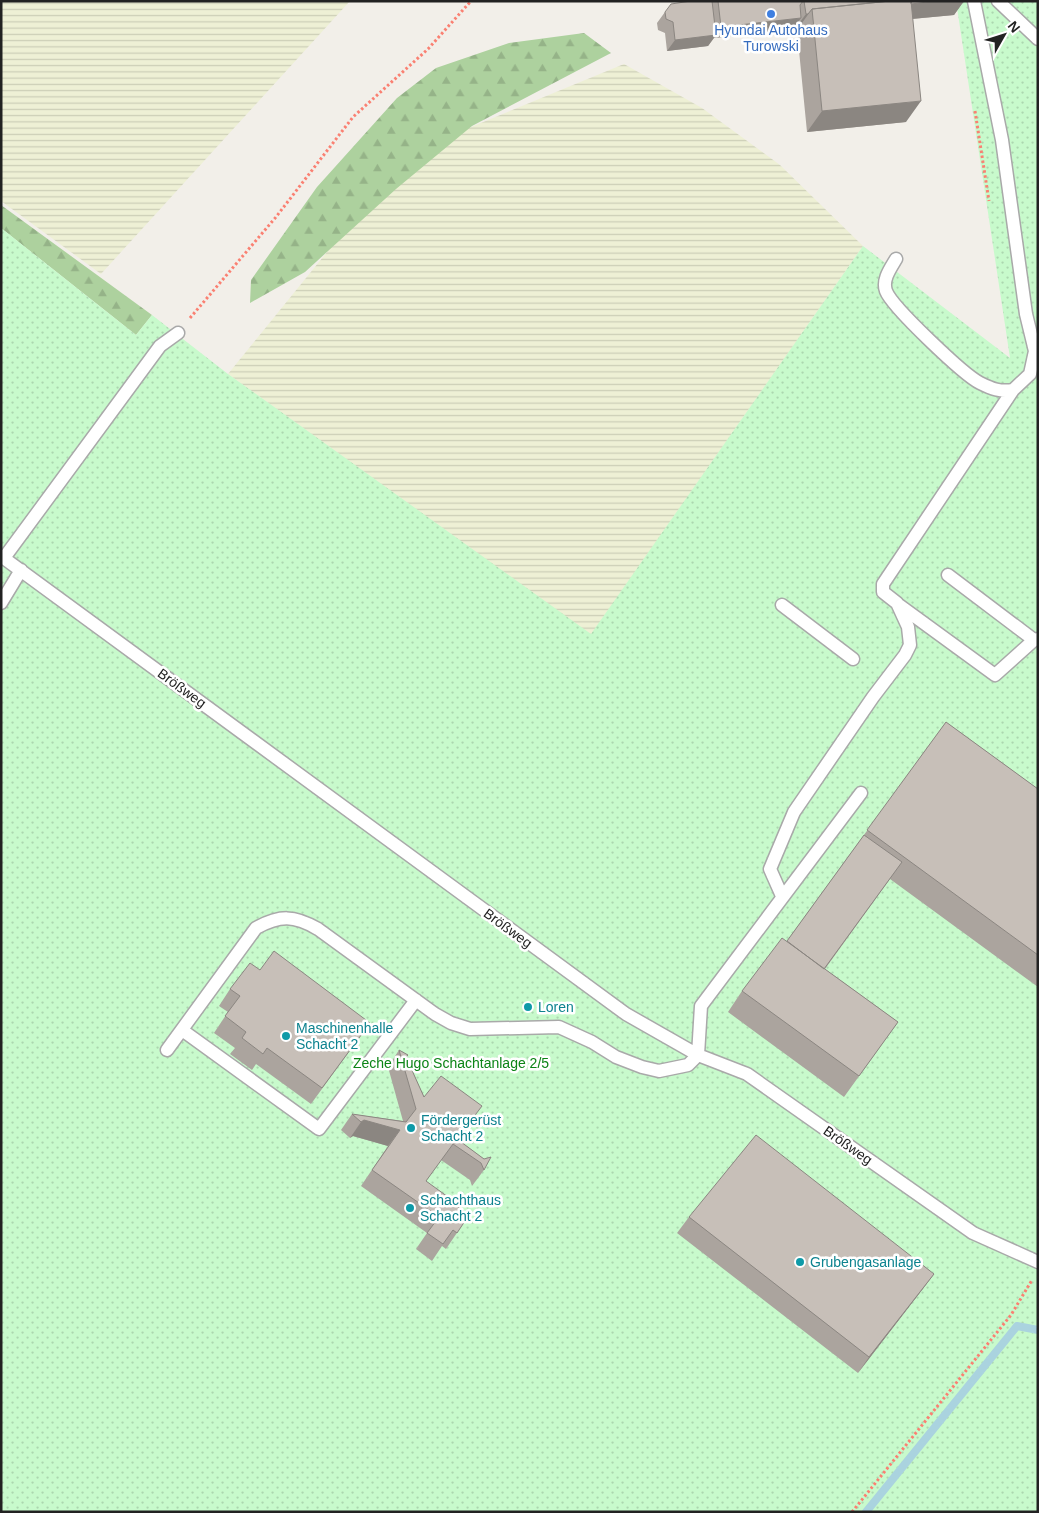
<svg xmlns="http://www.w3.org/2000/svg" width="1039" height="1513" viewBox="0 0 1039 1513" font-family="Arial,sans-serif">
	<style>
		.farmland { fill: url(#farmland-rules) }
		.forest { fill: url(#forest-firs) }
		.park { fill: url(#park-dots) }
		.lines { fill: none; stroke-linecap: round; stroke-linejoin: round }
		.stream { stroke: #aad3df; stroke-width: 8 }
		.lane-casing { stroke: #a9a9a9; stroke-width: 15 }
		.path { stroke: #fa8072; stroke-width: 3; stroke-dasharray: 2.5 2.5; stroke-linecap: butt }
		.lane { stroke: #fff; stroke-width: 12 }
		.wall { fill: #aba49e }
		.shaded-wall { fill: #8b8681 }
		.building { fill: #c7bfb8; stroke: #8b8681 }
		.shop-dot { fill: #3f7fe0; stroke: #fff; stroke-width: 2 }
		.culture-dot { fill: #0f9aa8; stroke: #fff; stroke-width: 2 }
		.labels { text-anchor: middle; dominant-baseline: central; stroke-width: 5; stroke-linejoin: round; paint-order: stroke }
		.shop-label { font-size: 14px; fill: #366cbe; stroke: #fff }
		.street-label { font-size: 14px; fill: #222; stroke: #fff }
		.culture-label { font-size: 14px; fill: #0d838f; stroke: #fff; text-anchor: start }
		.park-label { font-size: 14px; fill: #0c8416; stroke: #fff }
	</style>
	<defs>
		<pattern id="farmland-rules" width="6" height="5" patternUnits="userSpaceOnUse" patternTransform="scale(1.25)"><rect width="6" height="5" fill="#eef0d5"/><path d="M0 2.5h6" fill="none" stroke="#ccceb7"/></pattern>
		<pattern id="forest-firs" width="22" height="20" patternUnits="userSpaceOnUse" patternTransform="scale(1.25)"><rect width="22" height="20" fill="#add19e"/><path d="M5 1l3.5 6h-7zM16 11l3.5 6h-7z" fill="#95b388"/></pattern>
		<pattern id="park-dots" width="8" height="8" patternUnits="userSpaceOnUse" patternTransform="scale(1.25)"><rect width="8" height="8" fill="#c8facc"/><path d="M2 2h.1M6 6h.1" fill="none" stroke="#acd6af" stroke-width="1.8" stroke-linecap="round"/></pattern>
	</defs>
	<rect width="100%" height="100%" fill="#f2efe9"/>
	<!-- farmland -->
	<path class="farmland" d="M1 1H350L101 274 1 201Z
		M624 64 702 108 780 165 863 246 591 635 228 374 336 241 425 146Z"/>
	<!-- forest -->
	<path class="forest" d="M584 33 611 53 472 126 396 189 305 272 250 303 251 280 317 187 397 98 436 68 509 43Z
		M1 205 152 315 136 335 1 228Z"/>
	<!-- park -->
	<path class="park" d="M956 1H1038V1512H1V228L136 335 152 315 228 374 591 634 863 246 1010 358Z"/>
	<g class="lines">
		<!-- stream -->
		<path class="stream" d="M866 1512 1017 1326 1038 1330"/>
		<defs>
			<path id="lane" d="M998 1 1038 39
				M896 259C890 269 882 280 886 291 892 307 964 375 980 383 992 389 1000 392 1013 390
				M1 556 626 1014 698 1055 747 1074 973 1233 1038 1262
				M4 558 160 346 178 333
				M948 575 1034 640 1038 639
				M1 603 21 570
				M782 605 853 659
				M899 605 995 675 1034 640
				M782 896 770 869 794 812 873 697 905 655 910 645 908 627 897 603 883 592V584L1013 390 1030 374 1035 351 1026 314 1002 140 974 1
				M182 1030 319 1129 416 1000
				M167 1050 256 928C280 915 294 915 318 929L435 1014 451 1023 470 1029 559 1027 592 1042 616 1057 642 1067 659 1071 688 1065 698 1055 701 1006 861 793"/>
		</defs>
		<!-- lane casing -->
		<use href="#lane" class="lane-casing"/>
		<!-- path -->
		<path class="path" d="M975 111 989 201
			M190 318 276 217 353 117 428 49 471 1
			M852 1512 1011 1315 1032 1280"/>
		<!-- lane -->
		<use href="#lane" class="lane"/>
	</g>
	<!-- wall -->
	<path class="wall" d="M691 1H964L954 15 912 19 906 122 807 132 797 30H794V28L793 29 714 38 708 46 667 51 665 33 658 30 657 23 665 12Z
		M946 722 1038 789V987L890 879 825 969 898 1022 844 1097 728 1012 742 991 787 941Z
		M260 970 370 1023 311 1104 256 1064 252 1070 230 1054 235 1048 214 1033 228 1012 219 1006 230 989Z
		M399 1050 408 1055 406 1057 424 1097 470 1122 457 1139 484 1159V1170L472 1186 470 1180 441 1160 426 1181 454 1204 469 1215 446 1249 442 1246 432 1261 416 1249 427 1233 361 1186 388 1146 353 1136 350 1138 341 1130 352 1114 403 1121 388 1067Z
		M689 1217 934 1274 922 1290 858 1373 677 1233Z"/>
	<!-- shaded-wall -->
	<path class="shaded-wall" d="M936 1H964L954 15 814 28 812 9 797 30H794L806 14 805 4Z
		M801 18 793 29 714 38 721 27Z
		M716 35 708 46 667 51 675 40Z
		M921 101 906 122 807 132 822 111Z
		M364 1120 400 1130 388 1146 353 1136 350 1138 361 1122Z
		M934 1274 922 1290 858 1373 869 1357Z"/>
	<!-- building -->
	<path class="building" d="M691 1H712L716 35 675 40 673 22 666 19 665 12 671 4Z
		M718 1H803L800 5 801 18 721 27Z
		M804 1H890L812 9 808 14H806Z
		M890 1H911L921 101 822 111 812 9Z
		M911 1H936L911 4Z
		M946 722 1038 789V955L867 830Z
		M864 835 902 862 824 969 787 941Z
		M782 938 898 1022 859 1076 742 991Z
		M274 951 370 1023 322 1088 267 1048 263 1054 242 1038 246 1032 225 1016 240 996 230 989 250 963 260 970Z
		M399 1050 408 1055 406 1057 424 1097 441 1076 482 1106 457 1139 484 1159 491 1157 484 1170 481 1163 453 1144 426 1181 455 1202 454 1204 469 1215 457 1233 453 1230 443 1244 427 1233 439 1217 372 1170 400 1130 364 1120 361 1122 352 1114 406 1122 416 1109Z
		M756 1135 934 1274 869 1357 689 1217Z"/>
	<!-- markers -->
	<circle class="shop-dot" cx="771" cy="14" r="5"/>
	<g class="culture-dot">
		<circle cx="528" cy="1007" r="5"/>
		<circle cx="286" cy="1036" r="5"/>
		<circle cx="411" cy="1128" r="5"/>
		<circle cx="410" cy="1208" r="5"/>
		<circle cx="800" cy="1262" r="5"/>
	</g>
	<g class="labels">
		<!-- shop labels -->
		<g class="shop-label">
			<text x="771" y="30">Hyundai Autohaus<tspan x="771" dy="16">Turowski</tspan></text>
		</g>
		<!-- street labels -->
		<g class="street-label">
			<text transform="translate(182 688) rotate(36)">Brößweg</text>
			<text transform="translate(508 928) rotate(36)">Brößweg</text>
			<text transform="translate(848 1145) rotate(35)">Brößweg</text>
		</g>
		<!-- culture labels -->
		<g class="culture-label">
			<text x="538" y="1007">Loren</text>
			<text x="296" y="1028">Maschinenhalle<tspan x="296" dy="16">Schacht 2</tspan></text>
			<text x="421" y="1120">Fördergerüst<tspan x="421" dy="16">Schacht 2</tspan></text>
			<text x="420" y="1200">Schachthaus<tspan x="420" dy="16">Schacht 2</tspan></text>
			<text x="810" y="1262">Grubengasanlage</text>
		</g>
		<!-- park labels -->
		<g class="park-label">
			<text x="451" y="1063">Zeche Hugo Schachtanlage 2/5</text>
		</g>
	</g>
	<!-- border -->
	<rect width="1039" height="1513" fill="none" stroke="#222222" stroke-width="5"/>
	<!-- north arrow -->
	<g transform="translate(1004 35) rotate(51)" stroke="#ffffff" stroke-width="4" paint-order="stroke">
	<path d="M0-4L9 19L0 12L-9 19Z" fill="#222222"/>
	<text y="-8" font-size="14" font-weight="bold" text-anchor="middle" fill="#222222">N</text>
	</g>
</svg>
